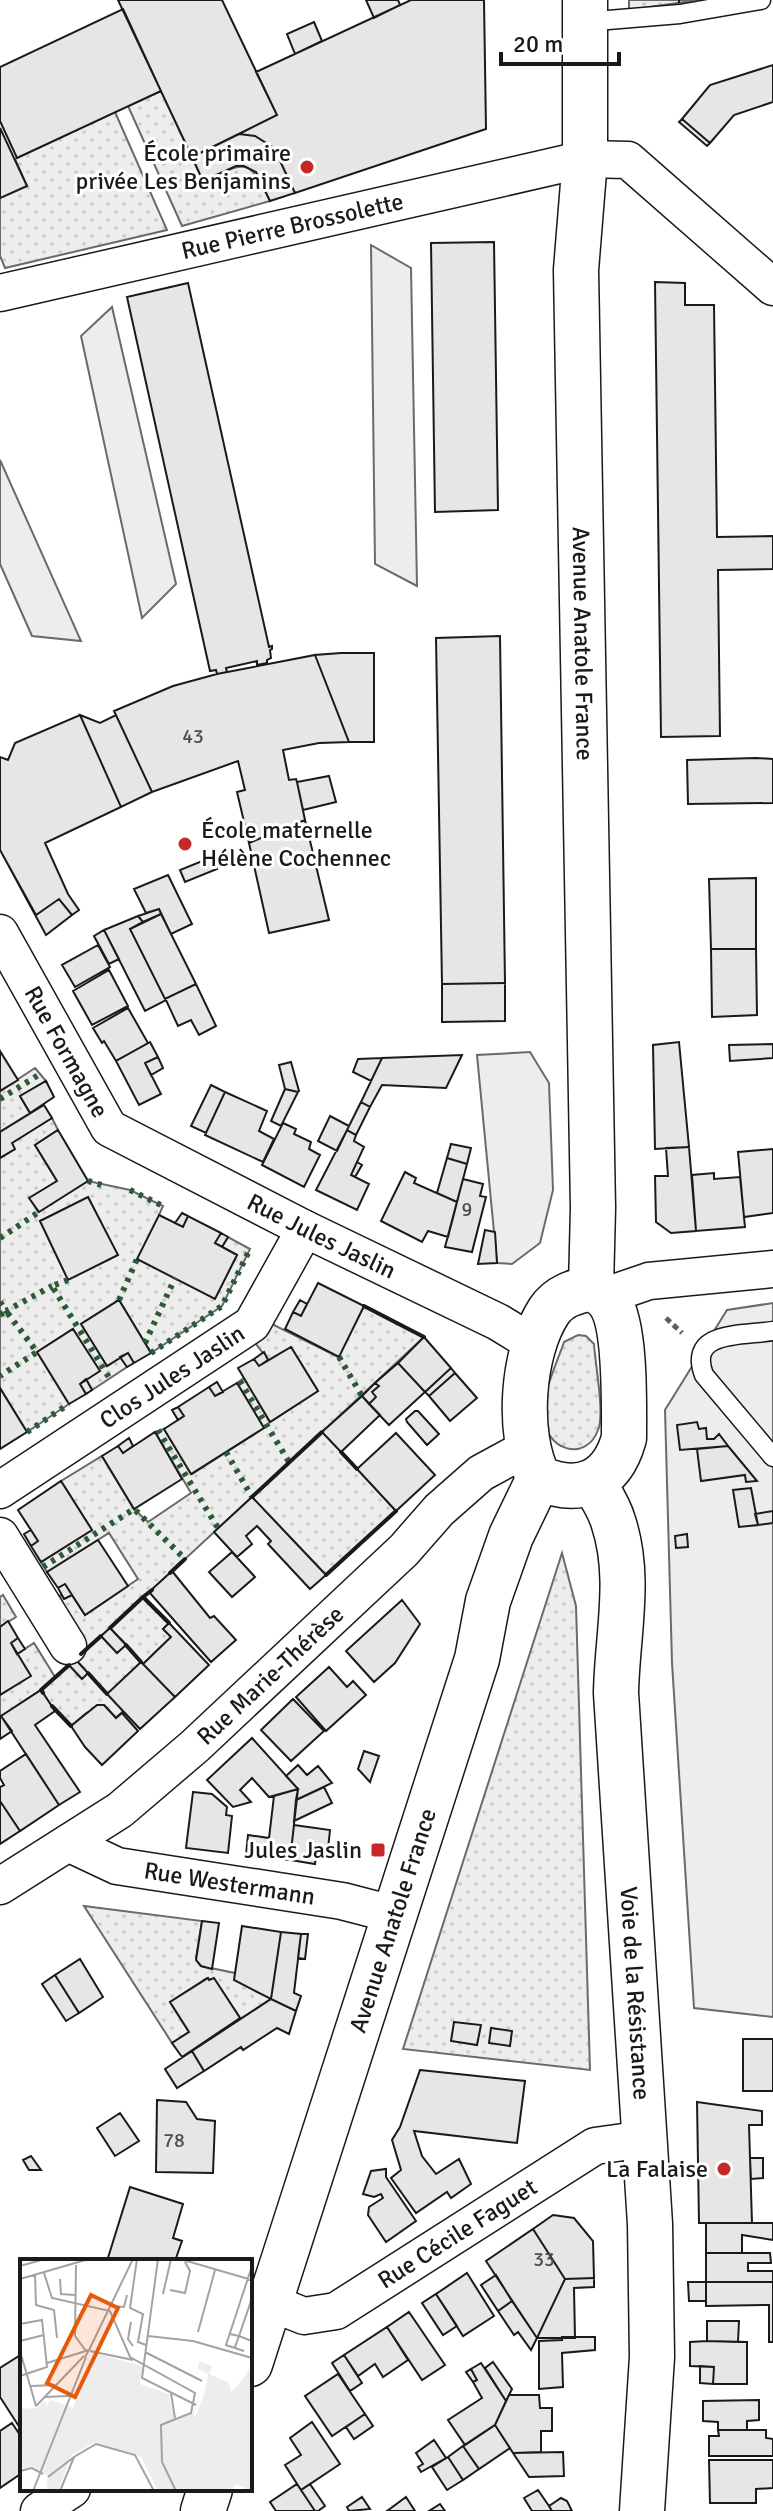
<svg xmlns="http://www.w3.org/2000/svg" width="773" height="2511" viewBox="0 0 773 2511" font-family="Signika,sans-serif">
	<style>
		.grass { fill: url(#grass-dots); stroke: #6a6a6a; stroke-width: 2; fill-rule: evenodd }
		.built { fill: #ededed; stroke: #6a6a6a; stroke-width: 2 }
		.building { fill: #e6e6e6; stroke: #1a1a1a; stroke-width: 2 }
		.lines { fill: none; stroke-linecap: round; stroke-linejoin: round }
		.service-casing { stroke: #1a1a1a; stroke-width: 21 }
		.minor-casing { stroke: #1a1a1a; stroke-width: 39 }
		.tertiary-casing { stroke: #1a1a1a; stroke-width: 47 }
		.path { stroke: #5f5f5f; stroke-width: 5; stroke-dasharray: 6 4; stroke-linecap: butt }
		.service { stroke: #fff; stroke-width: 18 }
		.minor { stroke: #fff; stroke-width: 36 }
		.tertiary { stroke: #fff; stroke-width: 44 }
		.hedge { stroke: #2b5a34; stroke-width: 6; stroke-dasharray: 4 6; stroke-linecap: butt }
		.fence { stroke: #1a1a1a; stroke-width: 2; stroke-dasharray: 10 4; stroke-linecap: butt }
		.wall { stroke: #1a1a1a; stroke-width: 4 }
		.poi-dot { fill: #c62828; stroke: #fff; stroke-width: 3 }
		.labels { text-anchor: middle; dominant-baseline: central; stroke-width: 6; stroke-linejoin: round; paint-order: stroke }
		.number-label { font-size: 20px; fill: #4d4d4d }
		.poi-label { font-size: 24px; fill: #1a1a1a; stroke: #fff; text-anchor: end }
		.street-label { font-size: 24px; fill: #1a1a1a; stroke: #fff }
		.inset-road { fill: none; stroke: #a3a3a3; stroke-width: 2 }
		.view { fill: #e8590c; fill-opacity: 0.15; stroke: #e8590c; stroke-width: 4 }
		.inset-edge { fill: none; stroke: #1a1a1a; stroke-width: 4 }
	</style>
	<defs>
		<pattern id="grass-dots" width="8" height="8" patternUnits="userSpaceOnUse" patternTransform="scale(2)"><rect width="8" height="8" fill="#ededed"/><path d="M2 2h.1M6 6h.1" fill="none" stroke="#cbcbcb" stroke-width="1.8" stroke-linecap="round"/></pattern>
	</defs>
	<rect width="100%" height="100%" fill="#fff"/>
	<!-- grass -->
	<path class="grass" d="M629 0H698L629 10Z
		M161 91 203 181C246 162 249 156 270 201L182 226 128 106Z
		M115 112 167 230 5 268 0 256V198L27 186 15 159Z
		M35 1068 46 1081 20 1096 30 1113 0 1132V1091Z
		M52 1118 58 1130 35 1145 57 1181 30 1198 38 1212 88 1181 130 1190 163 1206 159 1215 215 1298 237 1255 222 1247 228 1237 250 1249 222 1306 151 1353 119 1300 82 1323 107 1366 120 1357 127 1367 92 1390 86 1379 99 1371 73 1329 37 1352 69 1404 27 1432 0 1388V1158L14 1149 12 1143ZM88 1197 117 1255 68 1279 40 1221Z
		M364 1306 424 1337 323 1431 396 1511 326 1575 252 1497 144 1597 169 1623 163 1629 171 1637 143 1664 141 1662 123 1711 116 1718 104 1705 86 1713 71 1726 55 1711 41 1690 0 1717V1695L17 1654 34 1643 55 1677 69 1665 81 1678 88 1673 75 1659 50 1601 61 1595 64 1599 72 1595 85 1615 138 1579 109 1533 47 1572 41 1562 92 1530 61 1481 102 1456 134 1509 148 1522 191 1493 155 1432 164 1429 192 1474 264 1428 237 1383 244 1378 270 1422 318 1391 291 1347 268 1360 256 1344 270 1323 338 1357ZM110 1628 126 1644 118 1652 101 1636Z
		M578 1335 586 1336 594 1344C595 1363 605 1414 598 1430 586 1463 544 1451 543 1413 542 1395 558 1360 564 1342Z
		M562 1553 576 1606 590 2070 403 2049Z
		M3 1595 16 1617 0 1627V1597Z
		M84 1906 202 1921 196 1959 201 1966 235 1973 271 1999 223 2030 240 2018 214 1979 209 1980 207 1978 170 2002 189 2032 172 2043Z"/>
	<!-- built -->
	<path class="built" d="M371 245 411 268 417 586 375 564Z
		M112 307 176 584 142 618 81 336Z
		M0 460 81 641 32 636 0 564Z
		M530 1052 549 1083 553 1190 540 1243 512 1264 497 1263 477 1055Z
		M773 1303V2017L694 2008 672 1663 665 1410 727 1310Z"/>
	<!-- building -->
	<path class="building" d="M118 0H222L277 115 192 157Z
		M366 0H398L400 5 374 18Z
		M411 0H484L486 129 295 193 274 148 255 136 239 134 277 115 256 72Z
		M123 9 161 91 17 158 0 121V67Z
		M314 22 322 41 295 54 287 34Z
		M773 65V102L734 115 710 143 682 119 710 85Z
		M682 119 710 143 707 146 679 122Z
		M0 128 27 186 0 198Z
		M239 134 255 136 274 148 295 193 270 201 256 172 244 166H236L203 181 192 157Z
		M494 242 498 510 435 512 431 243Z
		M655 282 685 283V305H714L717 537 773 536V569L718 570 720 736 661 737Z
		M188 283 269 647 272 646V649L270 650 271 658 267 660V663L257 665V661L226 668 227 672 217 674 216 670 210 671 127 297Z
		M500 636 505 983 442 984 436 638Z
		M341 653H374V742H349L315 655Z
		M315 655 349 742 319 743 283 750 289 780 296 779 297 782 305 820 249 843 237 792 245 790 238 761 152 792 114 711 173 686 217 674Z
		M80 715 100 723 116 715 152 792 121 807Z
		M80 715 121 807 45 843 68 894 79 910 72 915 59 899 36 915 0 850V757L8 760 15 743Z
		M756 758 773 759V803L688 804 687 760Z
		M329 776 336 802 303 810 297 782Z
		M305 820 329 920 269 933 249 843Z
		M0 850 36 915 59 899 72 915 46 935Z
		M212 857 217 869 185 882 180 870Z
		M168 875 192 924 171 934 159 909 146 913 134 889Z
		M756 878V949H711L709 879Z
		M159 909 161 914 143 922 138 916Z
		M161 914 196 984 165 999 130 929Z
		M138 916 143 922 130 929 165 999 196 984 216 1026 199 1035 191 1020 178 1026 166 1000 145 1011 104 930Z
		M104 930 119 959 109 964 94 936Z
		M98 945 110 967 75 987 62 965Z
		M711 949H756L757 1015 712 1017Z
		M109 970 128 1006 92 1025 73 991Z
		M505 983V1021L442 1022V984Z
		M128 1008 148 1043 116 1061 104 1041 102 1043 93 1028Z
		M150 1042 158 1057 145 1063 161 1094 139 1105 116 1061Z
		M679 1042 689 1147 655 1149 653 1045Z
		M773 1044V1058L730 1061 729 1045Z
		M0 1051 18 1080 0 1091Z
		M462 1055 446 1088 382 1085 370 1107 361 1102 382 1058Z
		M158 1057 163 1068 151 1075 145 1063Z
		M382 1058 371 1081 353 1072 358 1059Z
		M291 1062 299 1091 298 1092 285 1089 279 1065Z
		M46 1081 54 1097 30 1113 20 1096Z
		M211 1085 225 1092 206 1133 191 1126Z
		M285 1089 298 1092 281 1126 271 1121Z
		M225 1092 267 1111 259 1131 274 1139 263 1162 205 1135Z
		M361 1102 370 1107 356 1135 347 1130Z
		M44 1105 52 1118 12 1143 15 1149 0 1158V1132Z
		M330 1116 349 1126 337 1151 318 1141Z
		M283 1123 296 1129 294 1134 311 1142 309 1149 320 1155 304 1187 262 1165Z
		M58 1130 88 1181 39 1212 29 1198 57 1181 35 1145Z
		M347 1130 356 1135 354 1141 364 1147 351 1175 369 1184 357 1210 316 1190Z
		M451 1144 471 1148 467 1164 447 1158Z
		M689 1147 696 1231 671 1233 656 1222 655 1176H668L666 1148Z
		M773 1149V1213L744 1217 738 1152Z
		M447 1158 467 1164 457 1202 437 1193Z
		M357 1162 362 1165 355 1177 351 1175Z
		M405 1172 416 1178 414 1183 457 1202 448 1237 428 1231 422 1242 381 1221Z
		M714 1173V1179L740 1177 745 1227 696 1231 692 1175Z
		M463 1179 483 1184 480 1196 486 1197 472 1252 445 1247Z
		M88 1197 118 1255 68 1280 40 1221Z
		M182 1213 188 1216 183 1227 175 1223Z
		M159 1215 183 1227 188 1216 221 1233 215 1243 237 1255 215 1299 137 1259Z
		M485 1230 495 1232 497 1263 478 1264Z
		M221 1233 228 1237 222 1247 215 1243Z
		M318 1283 364 1306 339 1357 285 1329 293 1312 301 1316Z
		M119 1300 151 1353 134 1363 128 1353 107 1366 81 1324Z
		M300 1300 307 1304 301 1316 293 1312Z
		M73 1329 100 1371 80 1384 86 1394 69 1404 37 1352Z
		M424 1337 451 1368 425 1392 398 1363Z
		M291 1347 318 1391 270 1422 238 1368 254 1359 259 1366Z
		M264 1352 268 1360 259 1366 254 1359Z
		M128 1353 134 1363 127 1367 120 1357Z
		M398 1363 425 1392 389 1425 369 1404 376 1397 372 1392 379 1386 375 1383Z
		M451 1368 455 1373 429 1396 425 1392Z
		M455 1373 477 1398 450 1421 429 1396Z
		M86 1379 92 1390 86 1394 80 1384Z
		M217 1382 223 1392 215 1396 209 1387Z
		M237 1383 264 1428 191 1474 164 1429 184 1416 178 1407 209 1387 215 1396Z
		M375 1383 379 1386 372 1392 376 1397 369 1404 362 1396Z
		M0 1388 27 1432 0 1449Z
		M362 1396 380 1415 341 1452 322 1432Z
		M178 1407 184 1416 178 1420 172 1410Z
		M415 1411H418L439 1434 427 1445 407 1422 406 1419Z
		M697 1422 699 1429 706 1428 707 1439H714L719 1434 728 1446 680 1450 677 1425Z
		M155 1432 182 1479 134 1509 102 1456 118 1446 123 1453Z
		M396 1433 435 1475 396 1511 357 1469Z
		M129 1438 133 1446 123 1453 118 1446Z
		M728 1446 757 1481 746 1482 745 1475 701 1481 697 1449Z
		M61 1481 92 1530 41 1562 31 1546 38 1541 18 1510Z
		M751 1488 758 1525 739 1527 733 1490Z
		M252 1497 326 1575 310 1589 268 1544 271 1541 257 1526 246 1536 252 1544 237 1557 214 1532Z
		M773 1511V1523L758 1525 755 1514Z
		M31 1530 38 1541 31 1546 24 1534Z
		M687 1534 688 1547 676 1548 675 1536Z
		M98 1540 128 1586 85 1615 65 1584 58 1588 47 1572Z
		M232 1552 255 1577 232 1597 209 1572Z
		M172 1571 210 1618 214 1616 236 1640 211 1662 149 1592Z
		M65 1584 72 1595 64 1599 58 1588Z
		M402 1600 420 1624 395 1663 374 1682 346 1651Z
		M8 1621 18 1638 11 1643 31 1676 0 1695V1627Z
		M169 1623 209 1665 175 1697 143 1664 171 1637 163 1629Z
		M110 1628 126 1645 117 1653 101 1636Z
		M18 1638 25 1649 17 1654 11 1643Z
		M75 1659 88 1673 82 1679 69 1665Z
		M141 1662 175 1697 140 1729 107 1694Z
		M329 1667 347 1687 353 1681 366 1695 326 1731 296 1697Z
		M41 1690 55 1711 35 1725 80 1792 59 1805 1 1716Z
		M293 1699 324 1731 291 1761 261 1730Z
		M97 1705H104L116 1718 122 1713 138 1731 102 1765 85 1747 71 1726Z
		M1 1716 12 1731 0 1739V1717Z
		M252 1738 298 1789 269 1797 252 1778 240 1790 251 1802 233 1807 207 1780Z
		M364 1751 379 1756 370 1782 358 1769Z
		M26 1754 59 1805 20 1831 0 1801V1787L4 1785 0 1778V1771Z
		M298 1765 307 1775 318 1766 332 1783 296 1800 298 1789 286 1776Z
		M324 1787 332 1803 294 1821 296 1800Z
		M298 1789 290 1860 246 1855 248 1835 269 1838 274 1796Z
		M193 1792 212 1794 227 1807 226 1815 232 1816 228 1853 186 1848Z
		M0 1801 20 1831 0 1844Z
		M294 1825 330 1830 327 1858 316 1857 315 1864 290 1860Z
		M202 1921 219 1923 212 1969 201 1966 196 1960Z
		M242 1926 281 1932 271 1999 234 1980Z
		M281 1932 301 1934 294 1993 301 1996 296 2011 271 1999Z
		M301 1934H308L305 1959 298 1958Z
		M80 1959 103 1997 79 2013 55 1975Z
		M55 1975 79 2013 66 2021 42 1984Z
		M208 1978 209 1980 214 1978 240 2018 182 2057 172 2043 189 2032 170 2002Z
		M271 1999 296 2011 289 2034 277 2028 243 2050 241 2047 204 2071 192 2051Z
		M454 2022 481 2025 477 2045 451 2041Z
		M491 2028 512 2031 510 2046 489 2043Z
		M743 2039H773V2091H743Z
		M192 2051 204 2071 177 2088 165 2069Z
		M420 2070 525 2081 517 2143 414 2131 422 2156 436 2174 459 2159 471 2184 451 2198 447 2192 416 2213 391 2178 401 2170 392 2140 400 2127Z
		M157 2100 186 2102 197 2119 215 2121 213 2173 156 2172Z
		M697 2102 762 2111V2125H749L752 2223H699Z
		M120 2113 139 2141 115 2156 97 2128Z
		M31 2156 41 2170H29L23 2160Z
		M750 2158H763V2178L751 2179Z
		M386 2169V2177L416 2221 386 2242 368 2215 369 2207 383 2198 381 2194 374 2197 363 2194 371 2171Z
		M130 2187 183 2204 173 2238 182 2241 175 2261H107Z
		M553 2215 574 2218 593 2241 594 2278 565 2279 533 2229Z
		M706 2223H773V2240L742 2235V2253H706Z
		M533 2229 565 2279 537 2338 486 2261Z
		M706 2253H770L771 2263H748V2271H773V2282H706Z
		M467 2273 494 2316 463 2336 436 2294Z
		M496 2275 512 2301 498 2311 481 2285Z
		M594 2278V2287L574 2288 575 2338H537L565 2279Z
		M688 2282H706V2301H689Z
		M706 2282H773V2342H769V2305L706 2306Z
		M436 2294 457 2326 443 2335 422 2303Z
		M512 2301 537 2338 531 2350 518 2332 514 2335 498 2311Z
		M409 2312 445 2365 422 2380 387 2327Z
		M707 2321H739L738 2342 707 2341Z
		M387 2327 408 2360 383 2377 375 2364 358 2376 344 2355Z
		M562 2337H595V2350L562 2353 563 2387 539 2389V2341L562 2340Z
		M707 2341 747 2342V2384H713L714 2367 690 2366V2342Z
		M22 2354V2427L20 2428 0 2397V2368Z
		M344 2355 362 2383 350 2391 332 2363Z
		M493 2362 512 2389 506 2401 485 2368Z
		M481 2363 506 2401 495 2425 465 2445 448 2420 482 2398 473 2382 477 2380 471 2369Z
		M700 2366 714 2367 713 2384 700 2383Z
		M471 2369 477 2380 473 2382 466 2372Z
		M338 2374 365 2414 332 2436 305 2396Z
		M509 2395H539L540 2408H552V2431H541V2452L513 2453 495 2425Z
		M759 2400V2420L747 2421V2430H718V2422L703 2421V2401Z
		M365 2414 373 2426 354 2439 346 2427Z
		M312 2422 340 2464 301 2490 285 2465 301 2455 290 2438Z
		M12 2423 22 2438V2473L0 2488V2431Z
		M495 2425 510 2448 479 2469 463 2446Z
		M718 2430H766V2438L773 2439V2456H709V2436H719Z
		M434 2440 446 2458 421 2472 418 2467 423 2464 416 2453Z
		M463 2446 479 2469 463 2480 448 2457Z
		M563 2452 564 2476 529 2477 513 2453Z
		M448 2457 463 2480 447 2490 432 2467Z
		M709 2460H773V2488L756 2489V2503H710Z
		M297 2484 315 2511H276L270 2502Z
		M310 2484 325 2506 318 2511H315L301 2490Z
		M538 2490 549 2506 552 2511H532L524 2498Z
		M362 2497 370 2509 349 2511 347 2507Z
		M406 2497 415 2511H387Z
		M561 2498 567 2501 572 2511H552L549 2506Z
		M440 2504 445 2511H429Z"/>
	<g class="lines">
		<defs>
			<path id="service" d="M584 22 680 14 761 0
				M773 1331C743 1336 687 1330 704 1375L773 1457"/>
			<g id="minor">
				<path id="s1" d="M0 293 585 159 628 160 773 287"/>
				<path id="s2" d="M0 933 109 1128 305 1229 498 1322 534 1344"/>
				<path d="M605 1296 649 1281 773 1269"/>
				<path id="s3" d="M0 1490 252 1324 305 1229"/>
				<path d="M0 1536 68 1646"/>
				<path id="s4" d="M68 1843 117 1866 342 1901 396 1915"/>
				<path id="s5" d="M0 1886 120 1810 195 1746 404 1550 439 1510 481 1473 527 1448"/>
				<path id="s6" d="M269 2302 304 2316 336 2311 595 2146 645 2139"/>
				<path d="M39 2511 72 2489"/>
			</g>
			<g id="tertiary">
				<path id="s7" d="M585 0V159L576 270 593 1208 591 1288"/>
				<path d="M591 1288C598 1292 605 1295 610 1303 626 1327 624 1407 624 1438 612 1482 580 1496 539 1478 516 1435 522 1352 549 1311 559 1296 574 1292 591 1288Z"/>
				<path id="s8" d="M593 1482C600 1494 609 1507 613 1521 632 1577 617 1635 616 1693L650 2224 652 2357 642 2511"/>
				<path id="s9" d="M250 2364 477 1659 488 1601 511 1536 539 1478"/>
				<path d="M203 2511 210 2489"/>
			</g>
		</defs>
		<!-- service casing -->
		<use href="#service" class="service-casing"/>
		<!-- minor casing -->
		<use href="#minor" class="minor-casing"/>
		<!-- tertiary casing -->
		<use href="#tertiary" class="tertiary-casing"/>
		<!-- path -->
		<path class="path" d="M666 1318 682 1333"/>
		<!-- service -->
		<use href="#service" class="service"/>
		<!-- minor -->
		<use href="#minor" class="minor"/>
		<!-- tertiary -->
		<use href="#tertiary" class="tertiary"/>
		<!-- hedge -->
		<path class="hedge" d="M0 1099 40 1074
			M88 1181 105 1186
			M130 1190 163 1206
			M0 1238 39 1212
			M68 1280 52 1286 110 1379
			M119 1300 137 1259
			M0 1302 6 1311 52 1286
			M0 1315 6 1311 37 1352 0 1376
			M145 1343 175 1278
			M151 1353 222 1306 250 1249
			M339 1357 362 1396
			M240 1381 289 1462
			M158 1430 218 1528
			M27 1432 69 1404
			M226 1452 252 1497
			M43 1567 134 1509 185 1559"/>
		<!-- fence -->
		<path class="fence" d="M679 0V3"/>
		<!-- wall -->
		<path class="wall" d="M364 1306 424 1337
			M341 1452 357 1469
			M252 1497 322 1432
			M170 1573 185 1559
			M326 1575 396 1511
			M152 1590 143 1597 169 1623
			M110 1628 143 1597
			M126 1645 141 1662
			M81 1654 101 1636
			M88 1673 107 1694
			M43 1693 41 1690 69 1665
			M52 1706 71 1726"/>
	</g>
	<!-- markers -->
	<g class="poi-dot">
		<circle cx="307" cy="167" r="8"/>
		<circle cx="185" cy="844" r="8"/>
		<rect x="370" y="1842" width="16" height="16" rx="4"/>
		<circle cx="724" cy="2169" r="8"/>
	</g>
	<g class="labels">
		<!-- number labels -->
		<g class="number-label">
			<text x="193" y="736">43</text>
			<text x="467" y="1209">9</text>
			<text x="174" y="2140">78</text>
			<text x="544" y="2259">33</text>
		</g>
		<!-- poi labels -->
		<g class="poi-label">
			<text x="291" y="153">École primaire<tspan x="291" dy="28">privée Les Benjamins</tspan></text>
			<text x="201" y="830" text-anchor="start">École maternelle<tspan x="201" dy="28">Hélène Cochennec</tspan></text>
			<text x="362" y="1850">Jules Jaslin</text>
			<text x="708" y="2169">La Falaise</text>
		</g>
		<!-- street labels -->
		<g class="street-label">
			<text stroke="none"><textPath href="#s1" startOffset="300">Rue Pierre Brossolette</textPath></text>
			<text stroke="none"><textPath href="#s7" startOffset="644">Avenue Anatole France</textPath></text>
			<text stroke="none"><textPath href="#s2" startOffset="136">Rue Formagne</textPath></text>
			<text stroke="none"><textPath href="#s2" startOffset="462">Rue Jules Jaslin</textPath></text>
			<text stroke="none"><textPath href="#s3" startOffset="206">Clos Jules Jaslin</textPath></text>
			<text stroke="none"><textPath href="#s5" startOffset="344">Rue Marie-Thérèse</textPath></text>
			<text stroke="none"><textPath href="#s4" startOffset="168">Rue Westermann</textPath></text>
			<text stroke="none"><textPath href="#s9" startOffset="466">Avenue Anatole France</textPath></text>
			<text stroke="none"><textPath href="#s8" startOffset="518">Voie de la Résistance</textPath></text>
			<text stroke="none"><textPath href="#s6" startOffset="214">Rue Cécile Faguet</textPath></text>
		</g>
	</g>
	<!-- overview -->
	<g transform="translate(20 2259)">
		<rect width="232" height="232" fill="#fff"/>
		<path d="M180 102 192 107 189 115 209 124 211 133 224 119 232 232 162 192 185 133 188 115 177 109Z" fill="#ededed"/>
		<path d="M74 94 122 107 120 125 149 135 154 159 173 154 181 131 173 158 188 152 219 128 232 105V232L215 225 211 232 138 231 121 198 74 184 51 196 38 232H26L28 217 14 208 3 210 0 150 17 149 25 141 26 146 31 141 53 149Z" fill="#ededed"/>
		<path class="inset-road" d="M117 0 110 49 123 55 118 83 126 86M138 0 122 119 176 146M160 0 232 21M56 6 55 77 66 92M0 7 25 0M24 14 32 39 90 52 110 98 175 134 171 154 141 166 142 203 156 232M15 16 16 46 34 51 37 79M0 20 69 0M40 20 41 35 55 36M150 31 165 34 170 12 164 1M143 35 151 0M91 47 104 48 107 36M111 63 108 80 113 87M0 65 22 61 27 108 0 117M178 73 195 11M210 75 219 77 232 39M128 77 173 82 232 99M0 82 24 76M215 88 219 77 232 82M69 91 113 0M0 92 16 147M70 92 113 101M224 92 206 86 232 7M125 93 182 122M27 104 69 91 65 98M10 127 36 126M151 134 155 159M24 138 49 137M16 147 64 97M0 212 12 209 23 215M28 218 54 198M13 232 66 98M40 232 54 198 76 185 115 196 134 232"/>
		<path class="view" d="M71 36 98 49 55 138 27 124Z"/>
		<rect width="232" height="232" class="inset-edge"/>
	</g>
	<!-- scale -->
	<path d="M501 52v12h118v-12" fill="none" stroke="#1a1a1a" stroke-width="4"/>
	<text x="513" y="52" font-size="24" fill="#1a1a1a" stroke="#ffffff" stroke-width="6" paint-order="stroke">20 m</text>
</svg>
